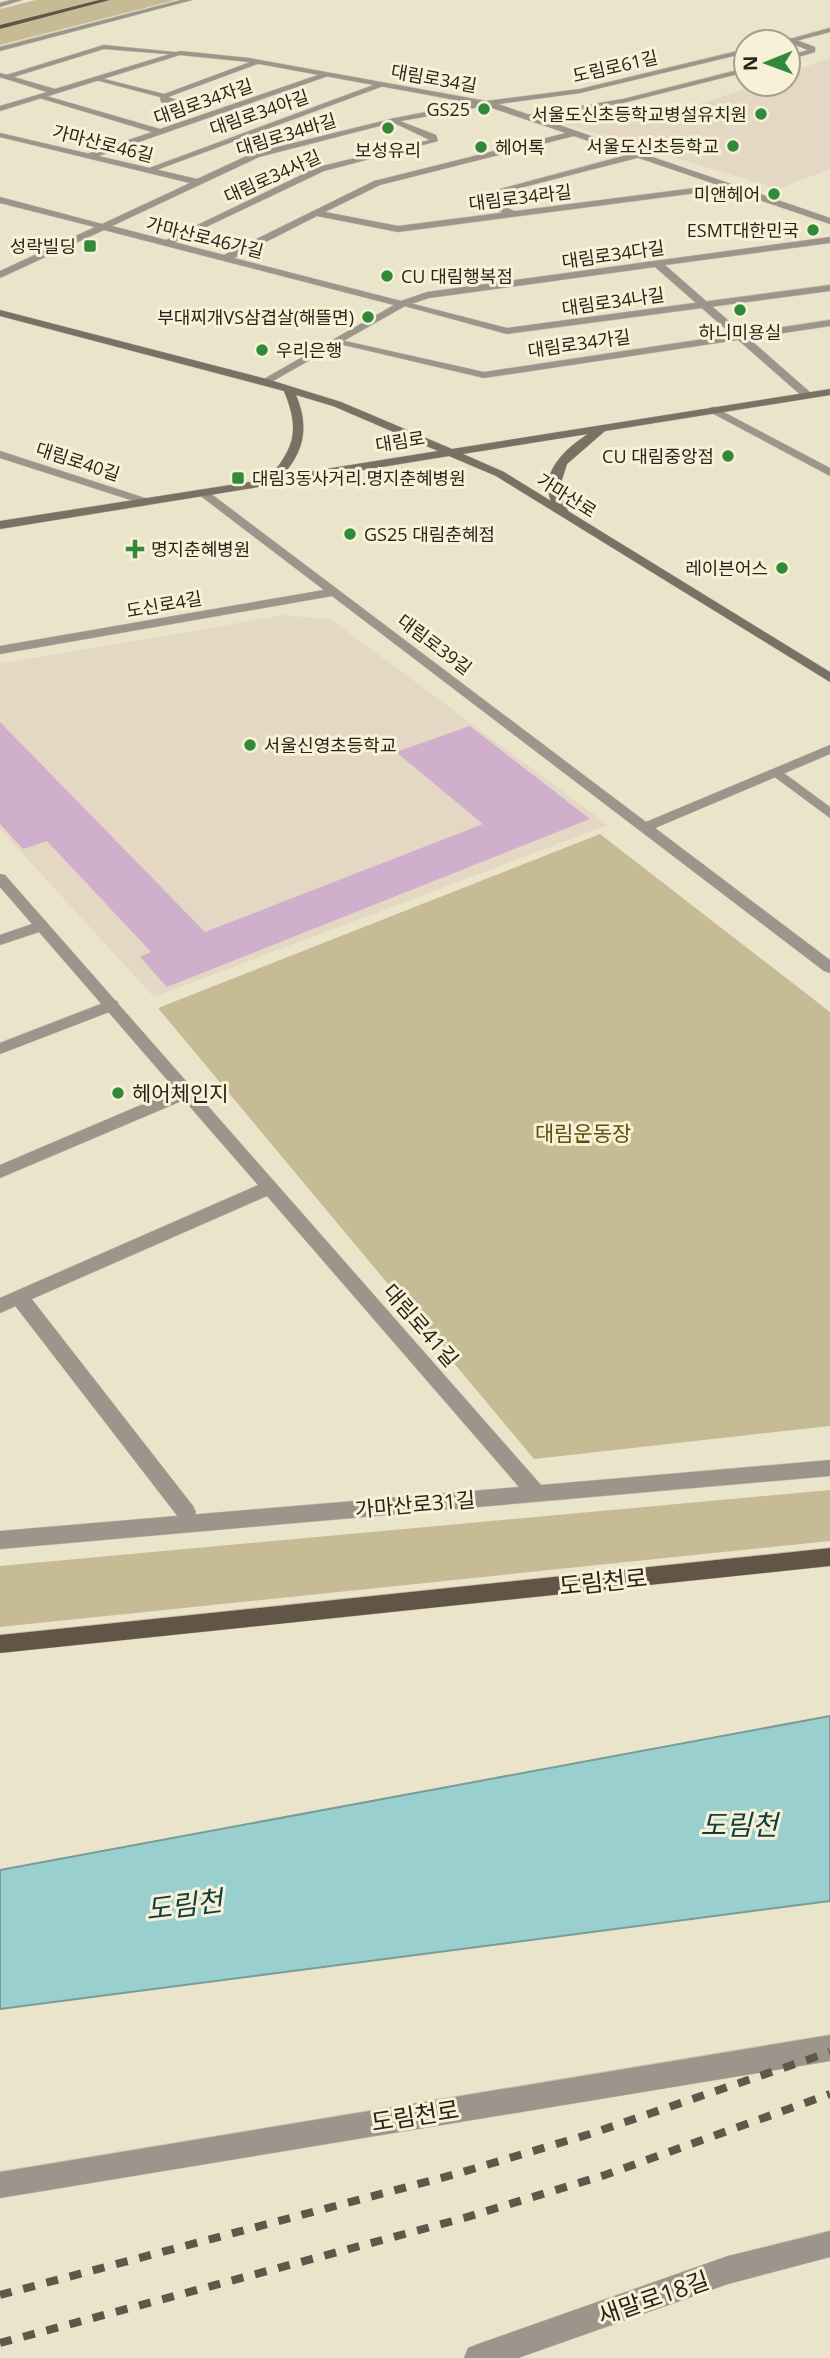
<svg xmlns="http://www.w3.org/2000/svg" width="830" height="2358" viewBox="0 0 830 2358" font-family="'Open Sans','Noto Sans KR',sans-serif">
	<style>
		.education { fill: #e4d8c4 }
		.green { fill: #c6bb95 }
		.water { fill: #9acfd0; stroke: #789c9a; stroke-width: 2 }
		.building { fill: #d0afcc }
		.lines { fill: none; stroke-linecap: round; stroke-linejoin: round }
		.lane-casing { stroke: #c7c2aa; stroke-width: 1 }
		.street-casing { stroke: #c7c2aa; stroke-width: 1 }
		.secondary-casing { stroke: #c7c2aa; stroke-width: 1 }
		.primary-casing { stroke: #c7c2aa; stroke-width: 1 }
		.lane { fill: #9d958c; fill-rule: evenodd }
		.street { fill: #9d958c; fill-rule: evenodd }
		.secondary { fill: #7b7063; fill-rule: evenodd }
		.primary { fill: #635546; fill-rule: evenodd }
		.rail { stroke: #5c584a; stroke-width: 8; stroke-dasharray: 12 12; stroke-linecap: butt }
		.poi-dot { fill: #308a3a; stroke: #f8f1d7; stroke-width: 2.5 }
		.labels { text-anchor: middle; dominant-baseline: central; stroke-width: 6; stroke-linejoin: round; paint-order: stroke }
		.far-street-label { font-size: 18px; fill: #27251b; stroke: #f8f1d7 }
		.far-poi-label { font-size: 18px; fill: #27251b; stroke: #f8f1d7; text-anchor: end }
		.poi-label { font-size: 21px; fill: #27251b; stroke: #f8f1d7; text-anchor: start }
		.park-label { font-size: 21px; fill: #5e4e07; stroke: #f8f1d7 }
		.street-label { font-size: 21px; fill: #27251b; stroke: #f8f1d7 }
		.near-street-label { font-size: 24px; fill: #27251b; stroke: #f8f1d7 }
		.near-water-label { font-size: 28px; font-style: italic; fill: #0e4041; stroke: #f8f1d7 }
	</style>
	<rect width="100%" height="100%" fill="#eae4ca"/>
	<!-- education -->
	<path class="education" d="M830 58V169L778 189 561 123 646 114 661 118 757 84H788V73Z
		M285 615 332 620 608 825 154 997 0 829V664Z"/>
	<!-- green -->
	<path class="green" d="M36 0H176L0 45V9Z
		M600 834 830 1012V1426L534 1459 158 1008Z
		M830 1490V1541L0 1627V1566Z"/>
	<!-- water -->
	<path class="water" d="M830 1716V1901L0 2009V1870Z"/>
	<!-- building -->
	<path class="building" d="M0 722 205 932 483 824 396 752 470 726 590 819 167 987 140 957 151 952 47 841 23 849 0 824Z"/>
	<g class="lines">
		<defs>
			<path id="lane" d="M791 38 815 47V52L788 60V56L808 50 788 42Z
				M104 45 184 53 180 55 104 49 7 79 0 77Z
				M256 60 263 62 168 97 185 103 182 107 161 102 160 97 92 79 96 77 164 94Z
				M746 68V72L623 103 524 118 520 116 623 99Z
				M324 73 331 75 90 159 87 154 152 132 36 97 43 95 160 129Z
				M379 83 386 85 151 172 144 170Z
				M392 118 436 135 438 141 324 171 168 245 160 243 318 167 430 140 392 122Z
				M638 152 641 157 484 197 516 212V216H510L477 201 475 196Z
				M830 285V291L507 334 397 304 402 301 507 328Z
				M830 320V326L484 378 331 342 336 339 484 372Z
				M777 768 830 807V818L772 775 770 772Z
				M111 1000 117 1001 119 1005 117 1009 0 1054V1043Z
				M20 1291 27 1293 193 1506 196 1512 193 1518 186 1520 179 1518 13 1303 11 1298 13 1293Z"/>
			<path id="street" d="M11 0H22L0 7V3Z
				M181 0H192L0 51V47Z
				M830 28V32L788 43 779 42Z
				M746 49V53L580 93 498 104 830 218V224L727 189 398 232 317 216 234 258 401 301 427 292 830 237V243L665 265 811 393V397H803L655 267 429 298 405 306 266 385 261 382 262 380 394 305 104 230 0 278V271L95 227 0 203V197L102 224 190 183 0 137V133L197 179 253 153 395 118 472 103 249 62 180 55 0 111V106L47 92 0 77V73L55 89 180 51 249 58 486 101 580 89ZM486 106 566 133 374 181 224 255 112 226 259 157 395 122ZM574 136 718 185 398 226 325 212 380 185Z
				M714 407 830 468V476L710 412V408Z
				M0 451 148 499 150 501 140 503 0 458Z
				M198 490H206L646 822 830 745V754L655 828 830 960V973L824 971 332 596 0 654V646L324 590 198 494Z
				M0 874 5 875 541 1485 830 1460V1476L0 1549V1531L519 1487 267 1196 0 1313V1298L258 1185 184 1100 0 1178V1165L176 1090 39 932 0 945V935L32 924 0 887Z
				M830 2035V2061L0 2198V2172Z
				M830 2231V2257L728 2284 518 2358H464L468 2348 478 2344 728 2256Z"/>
			<path id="secondary" d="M0 310 270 380 341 402 452 449 830 389V395L605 431 567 464 559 489 568 511 830 672V682L496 476 449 456 0 529V521L268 479C295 447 300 430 284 391L0 316ZM296 395 333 406 438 451 282 476C305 451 309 426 296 395ZM588 434C566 448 539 472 551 501L504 472 463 454Z"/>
			<path id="primary" d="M99 0H110L0 29V25Z
				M830 1548V1566L0 1653V1635Z"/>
		</defs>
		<!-- lane casing -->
		<use href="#lane" class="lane-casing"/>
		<!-- street casing -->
		<use href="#street" class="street-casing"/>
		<!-- secondary casing -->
		<use href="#secondary" class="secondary-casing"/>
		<!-- primary casing -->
		<use href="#primary" class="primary-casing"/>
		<!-- lane -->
		<use href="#lane" class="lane"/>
		<!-- street -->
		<use href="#street" class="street"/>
		<!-- secondary -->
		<use href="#secondary" class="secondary"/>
		<!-- primary -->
		<use href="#primary" class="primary"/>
		<!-- rail -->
		<path class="rail" d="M0 2295 456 2174 590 2134 830 2052
			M0 2343 464 2218 605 2175 830 2094"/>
	</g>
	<!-- markers -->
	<g class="poi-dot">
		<circle cx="484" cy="109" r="7"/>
		<circle cx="761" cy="114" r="7"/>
		<circle cx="388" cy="128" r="7"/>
		<circle cx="733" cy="146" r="7"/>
		<circle cx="481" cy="147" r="7"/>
		<circle cx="774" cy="194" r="7"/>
		<circle cx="813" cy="230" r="7"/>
		<rect x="83" y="239" width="14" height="14" rx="3.5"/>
		<circle cx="387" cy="276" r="7"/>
		<circle cx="740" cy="310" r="7"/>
		<circle cx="368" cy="317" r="7"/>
		<circle cx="262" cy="350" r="7"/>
		<circle cx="728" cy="456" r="7"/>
		<rect x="231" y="471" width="14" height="14" rx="3.5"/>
		<circle cx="350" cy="534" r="7"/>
		<path d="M131.5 538.5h7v7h7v7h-7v7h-7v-7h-7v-7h7z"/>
		<circle cx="782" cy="568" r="7"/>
		<circle cx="250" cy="745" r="7"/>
		<circle cx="118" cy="1093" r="7"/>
	</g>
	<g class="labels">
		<!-- far-street labels -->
		<g class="far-street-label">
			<text transform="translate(615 66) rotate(-13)">도림로61길</text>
			<text transform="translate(434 78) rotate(10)">대림로34길</text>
			<text transform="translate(203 101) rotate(-19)">대림로34자길</text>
			<text transform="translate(259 112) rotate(-19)">대림로34아길</text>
			<text transform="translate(286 134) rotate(-17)">대림로34바길</text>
			<text transform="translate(103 143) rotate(14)">가마산로46길</text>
			<text transform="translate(272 176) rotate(-24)">대림로34사길</text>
			<text transform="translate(520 197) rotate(-7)">대림로34라길</text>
			<text transform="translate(205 237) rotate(14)">가마산로46가길</text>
			<text transform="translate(613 254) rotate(-8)">대림로34다길</text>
			<text transform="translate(613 301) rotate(-8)">대림로34나길</text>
			<text transform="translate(579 343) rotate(-8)">대림로34가길</text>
			<text transform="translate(400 441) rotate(-9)">대림로</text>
			<text transform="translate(78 461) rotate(18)">대림로40길</text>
			<text transform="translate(567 495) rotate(32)">가마산로</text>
			<text transform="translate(164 604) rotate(-10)">도신로4길</text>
			<text transform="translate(435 644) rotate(37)">대림로39길</text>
		</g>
		<!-- far-poi labels -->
		<g class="far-poi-label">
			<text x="470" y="109">GS25</text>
			<text x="747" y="114">서울도신초등학교병설유치원</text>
			<text x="719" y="146">서울도신초등학교</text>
			<text x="495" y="147" text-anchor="start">헤어톡</text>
			<text x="388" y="150" text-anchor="middle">보성유리</text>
			<text x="760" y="194">미앤헤어</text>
			<text x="799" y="230">ESMT대한민국</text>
			<text x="76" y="246">성락빌딩</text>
			<text x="401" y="276" text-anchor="start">CU 대림행복점</text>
			<text x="354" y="317">부대찌개VS삼겹살(해뜰면)</text>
			<text x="740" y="332" text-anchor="middle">하니미용실</text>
			<text x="276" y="350" text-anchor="start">우리은행</text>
			<text x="714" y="456">CU 대림중앙점</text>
			<text x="252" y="478" text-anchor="start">대림3동사거리.명지춘혜병원</text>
			<text x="364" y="534" text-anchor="start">GS25 대림춘혜점</text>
			<text x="151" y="549" text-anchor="start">명지춘혜병원</text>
			<text x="768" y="568">레이븐어스</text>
			<text x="264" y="745" text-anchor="start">서울신영초등학교</text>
		</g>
		<!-- poi labels -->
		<g class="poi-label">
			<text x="132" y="1093">헤어체인지</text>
		</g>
		<!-- park labels -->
		<g class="park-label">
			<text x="583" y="1133">대림운동장</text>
		</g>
		<!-- street labels -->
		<g class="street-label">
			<text transform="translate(421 1325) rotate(49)">대림로41길</text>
			<text transform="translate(415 1504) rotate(-5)">가마산로31길</text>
		</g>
		<!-- near-street labels -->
		<g class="near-street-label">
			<text transform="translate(603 1581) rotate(-6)">도림천로</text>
			<text transform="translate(415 2115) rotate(-9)">도림천로</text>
			<text transform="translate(653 2297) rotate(-19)">새말로18길</text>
		</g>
		<!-- near-water labels -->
		<g class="near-water-label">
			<text x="739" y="1824">도림천</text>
			<text transform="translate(184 1904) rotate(-7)">도림천</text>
		</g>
	</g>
	<!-- north arrow -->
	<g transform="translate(767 63) rotate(269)"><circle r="33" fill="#f8f1d7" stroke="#a49f8c" stroke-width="2"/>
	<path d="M0-5L12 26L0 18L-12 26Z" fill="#308a3a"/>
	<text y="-10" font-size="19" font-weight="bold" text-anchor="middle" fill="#27251b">N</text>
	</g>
</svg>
